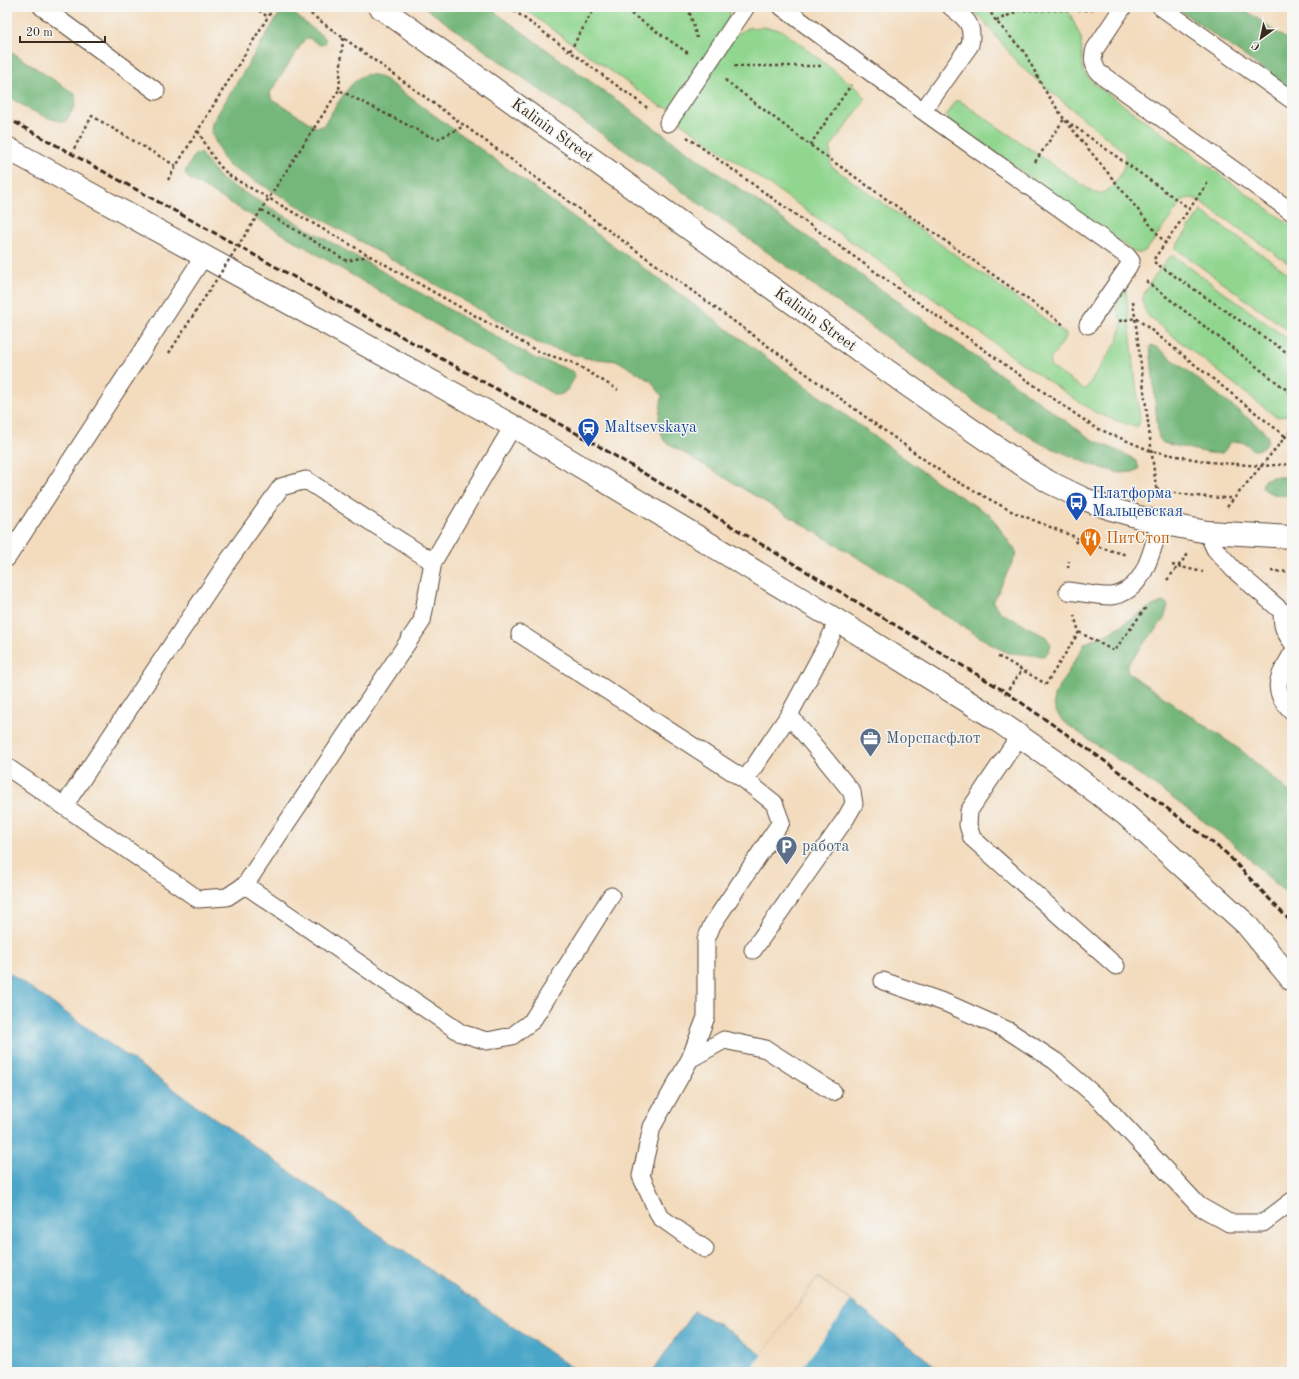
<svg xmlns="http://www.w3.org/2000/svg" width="1299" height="1379" viewBox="0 0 1299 1379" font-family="'Old Standard TT',serif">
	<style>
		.green { fill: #90d68f; stroke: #668056 }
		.forest { fill: #74b77a; stroke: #58704c }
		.water { fill: #4aa6c8; stroke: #426873 }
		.pier { fill: #f3dbbd }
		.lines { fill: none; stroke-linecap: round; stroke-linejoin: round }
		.service-casing { stroke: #574536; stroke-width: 19 }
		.minor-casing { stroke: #574536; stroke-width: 24 }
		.primary-casing { stroke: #574536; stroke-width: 24 }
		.path { stroke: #574536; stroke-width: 2.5; stroke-dasharray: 3 3; stroke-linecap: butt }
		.service { stroke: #fff; stroke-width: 17 }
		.minor { stroke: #fff; stroke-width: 22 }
		.primary { stroke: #fff; stroke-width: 22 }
		.rail { stroke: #3b2a1e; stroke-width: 3; stroke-dasharray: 6 3; stroke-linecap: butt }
		.path-bridge { stroke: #574536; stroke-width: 2.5; stroke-dasharray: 3 3; stroke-linecap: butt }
		.labels { text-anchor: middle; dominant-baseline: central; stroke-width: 3; stroke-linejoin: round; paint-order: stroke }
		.street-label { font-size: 16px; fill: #3b2a1e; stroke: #f6f6f2 }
		.transit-label { font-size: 16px; fill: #164399; stroke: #f6f6f2; text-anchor: start }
		.food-label { font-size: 16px; fill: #c56008; stroke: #f6f6f2; text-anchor: start }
		.service-label { font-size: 16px; fill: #4e5e75; stroke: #f6f6f2; text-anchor: start }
	</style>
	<rect width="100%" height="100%" fill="#f6f6f2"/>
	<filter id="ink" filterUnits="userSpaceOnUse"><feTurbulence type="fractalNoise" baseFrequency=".025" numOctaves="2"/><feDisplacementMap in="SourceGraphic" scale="8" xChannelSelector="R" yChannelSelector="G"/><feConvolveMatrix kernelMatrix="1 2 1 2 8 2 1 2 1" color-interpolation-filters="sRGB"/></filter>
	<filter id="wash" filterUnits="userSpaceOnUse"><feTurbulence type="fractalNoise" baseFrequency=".012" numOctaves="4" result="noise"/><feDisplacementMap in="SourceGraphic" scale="16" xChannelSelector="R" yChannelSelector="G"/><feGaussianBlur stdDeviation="0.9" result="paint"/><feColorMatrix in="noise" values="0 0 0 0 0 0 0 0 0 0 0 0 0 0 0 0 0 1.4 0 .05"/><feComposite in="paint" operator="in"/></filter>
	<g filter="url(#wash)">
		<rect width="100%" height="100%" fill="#f3dbbd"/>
		<!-- green -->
		<path class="green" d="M521 7H730V14L727 27 671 109 660 106Z
			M967 7H1067L1081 38 1083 71 1094 84 1292 226V266L1200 201 1192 198 1184 199 1149 247C1144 252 1141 255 1134 252L948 119 946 115 955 101H960L1094 193C1097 193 1101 194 1104 192 1116 186 1129 165 1124 152L1021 67 981 18Z
			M762 27 782 30 861 92 865 100 830 148 831 166 1066 334V337L1050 360V366L1083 389H1086L1118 340 1122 322 1114 304 1115 298 1123 290 1126 291 1140 421 1138 426 1135 427 1096 413 1020 362 948 309 681 123 680 114 732 37 747 28Z
			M1201 211 1292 276V333L1175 248Z
			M1174 256 1292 342V410C1287 416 1283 418 1275 416L1149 317C1145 311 1142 305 1143 298 1143 289 1163 266 1169 257Z"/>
		<!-- forest -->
		<path class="forest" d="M424 7H488L660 132 1091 439 1129 456 1137 462 1139 469 1133 472 1120 473 1092 465 1040 443 983 408 900 347Z
			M1175 7H1241L1292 43V90Z
			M285 11 293 13 325 38 326 42 324 44 320 45 309 38 304 40 270 93 272 99 316 127 323 126C332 113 350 79 365 75 372 73 381 77 386 80L937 482 990 515 1017 553 993 602 1000 612 1046 637 1051 644 1049 651 1044 656 1008 653 996 647 930 606 905 586 664 441 658 424 662 396 651 381 618 361 585 358 541 345 229 166 224 160 211 132 212 123 279 14Z
			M7 49 75 94 76 105 65 122C43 119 26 107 7 96Z
			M200 153 219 177 229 184 536 359 557 365 574 372 575 377C570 385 567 396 555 395L188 178 185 172 195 154Z
			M1151 345 1158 348 1263 430C1264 432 1266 433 1267 435 1271 442 1262 451 1255 450 1251 450 1251 448 1248 445 1243 441 1235 441 1229 443 1223 455 1223 454 1209 453L1163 443 1159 438 1158 433 1150 347Z
			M1272 477H1292V496C1280 495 1270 496 1262 487L1264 480Z
			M1162 602 1166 603 1168 606 1164 619 1127 665V671L1130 674 1242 751 1292 794V899L1230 841 1167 794 1068 725C1057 715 1053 711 1054 696L1085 643 1111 632 1148 608Z"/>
		<!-- water -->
		<path class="water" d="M7 971 354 1217 578 1372H7Z
			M818 1278 851 1301 943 1372H652L694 1311 722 1326 762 1355Z"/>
		<!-- pier -->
		<path class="pier" d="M818 1278 851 1301 799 1372H749Z"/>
	</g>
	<g filter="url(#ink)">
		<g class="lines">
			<defs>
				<path id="service" d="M42 7 156 91
					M782 7 923 111 1127 256 1131 261 1128 267 1088 325
					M1123 7 1095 49C1092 58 1093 64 1098 72L1292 212
					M1161 7 1292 100
					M923 111 970 45C974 25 967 19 951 7
					M668 123 746 7
					M1207 532 1215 549 1233 569 1292 620
					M7 558 204 256
					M433 562 306 480 281 487 226 564 64 806 198 899 227 897 245 885 422 621 433 562 513 426
					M1068 591C1079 592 1102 597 1111 596 1145 592 1152 550 1160 523
					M1282 612C1282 627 1284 631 1292 642
					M520 634 745 780
					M1292 654C1279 677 1269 689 1292 711
					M1020 735 969 811 968 825 972 838 1116 966
					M7 767 64 806
					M245 885 461 1033 487 1041 512 1036 532 1021 611 896
					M753 950 846 818 854 804 852 792 789 715
					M883 981 946 1003 1009 1031 1055 1061 1100 1100 1199 1206 1229 1223H1263L1292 1201
					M690 1059 724 1040 766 1049 833 1092
					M705 1249 660 1217 641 1176 652 1127 690 1059 706 1017V940L712 925 781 822 774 803 745 780 789 715 826 646 838 621"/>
				<path id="minor" d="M7 148 513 426 838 621 991 716 1058 763 1126 815 1246 924 1292 980"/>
				<path id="primary" d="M380 7 910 387 1024 466 1049 482 1082 498 1111 509 1160 523 1207 532 1292 537"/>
			</defs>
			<!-- service casing -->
			<use href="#service" class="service-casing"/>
			<!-- minor casing -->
			<use href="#minor" class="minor-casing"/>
			<!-- primary casing -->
			<use href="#primary" class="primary-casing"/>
			<!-- path -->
			<path class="path" d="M254 7 268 17
				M301 7 947 476 1011 511 1102 548 1127 555
				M509 7 649 109
				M621 7 688 53
				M688 7 697 38
				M991 13 996 21 1025 53 1044 89 1064 119 1190 209
				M996 21 1020 10H1093
				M343 38 339 90 431 137 438 139 464 126
				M570 51 595 7
				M734 66H821
				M725 80 810 145 1064 325
				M314 128 339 90
				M198 131C208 148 216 166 233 178L539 352 574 363 618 390
				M687 137 1018 374 1094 427 1151 451 1209 462 1261 466 1292 464
				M810 145 851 85
				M71 154 92 116 176 166 274 7
				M1035 162 1064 119 1165 243
				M168 180 176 166
				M262 210 347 261 368 256
				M1154 259 1209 181
				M1154 262 1292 356
				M1146 281 1292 394
				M1133 301 1157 495
				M1119 321 1136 318 1285 436
				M1156 489C1182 495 1207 498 1233 498
				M1227 507 1292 429
				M1075 543 1078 538
				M1172 565 1203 572
				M1068 568 1069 561
				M1271 571 1292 572
				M1167 580 1188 554
				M1079 632 1114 651 1147 606
				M998 657 1002 658 1046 684 1079 632 1074 615
				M1005 694 1022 670"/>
			<!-- service -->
			<use href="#service" class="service"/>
			<!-- minor -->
			<use href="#minor" class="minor"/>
			<!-- primary -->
			<use href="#primary" class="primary"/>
			<!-- rail -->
			<path class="rail" d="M7 118 592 442 1006 692 1102 759 1226 853 1292 923"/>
			<!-- path-bridge -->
			<path class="path-bridge" d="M169 353 314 128"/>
		</g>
	</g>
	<!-- icons -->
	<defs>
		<symbol id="station-pin" viewBox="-11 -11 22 30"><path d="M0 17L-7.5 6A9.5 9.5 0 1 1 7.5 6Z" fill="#1a4fb4" stroke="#f6f6f2"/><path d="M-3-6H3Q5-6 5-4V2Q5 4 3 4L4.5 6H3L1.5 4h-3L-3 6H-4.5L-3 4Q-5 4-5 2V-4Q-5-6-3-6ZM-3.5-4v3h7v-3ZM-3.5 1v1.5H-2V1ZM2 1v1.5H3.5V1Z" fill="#fff"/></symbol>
		<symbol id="bus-pin" viewBox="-11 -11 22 30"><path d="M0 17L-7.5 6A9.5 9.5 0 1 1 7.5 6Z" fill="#1a4fb4" stroke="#f6f6f2"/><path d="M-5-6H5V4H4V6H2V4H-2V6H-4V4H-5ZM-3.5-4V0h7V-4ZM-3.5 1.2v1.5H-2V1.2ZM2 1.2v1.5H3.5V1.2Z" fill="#fff"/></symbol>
		<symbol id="restaurant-pin" viewBox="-11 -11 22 30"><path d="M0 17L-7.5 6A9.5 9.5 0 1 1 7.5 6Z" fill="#e8710a" stroke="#f6f6f2"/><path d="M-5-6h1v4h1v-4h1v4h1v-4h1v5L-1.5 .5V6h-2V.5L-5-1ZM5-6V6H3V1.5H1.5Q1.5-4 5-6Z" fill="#fff"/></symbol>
		<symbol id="office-pin" viewBox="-11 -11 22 30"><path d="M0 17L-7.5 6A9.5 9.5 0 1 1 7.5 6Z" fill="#5c6f8a" stroke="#f6f6f2"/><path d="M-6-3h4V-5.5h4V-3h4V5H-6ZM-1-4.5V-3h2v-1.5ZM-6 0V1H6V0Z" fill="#fff"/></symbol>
		<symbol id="parking-pin" viewBox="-11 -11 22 30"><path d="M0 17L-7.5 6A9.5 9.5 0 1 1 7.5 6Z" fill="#5c6f8a" stroke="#f6f6f2"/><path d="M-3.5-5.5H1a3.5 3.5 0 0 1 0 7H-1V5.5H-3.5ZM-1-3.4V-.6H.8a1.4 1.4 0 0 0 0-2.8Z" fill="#fff"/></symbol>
	</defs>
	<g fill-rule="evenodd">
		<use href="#station-pin" x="576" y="416" width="25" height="34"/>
		<use href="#bus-pin" x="1064" y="490" width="25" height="34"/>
		<use href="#restaurant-pin" x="1078" y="526" width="25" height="34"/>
		<use href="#office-pin" x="858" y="726" width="25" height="34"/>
		<use href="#parking-pin" x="774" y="834" width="25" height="34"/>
	</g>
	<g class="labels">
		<!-- street labels -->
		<g class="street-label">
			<text transform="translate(552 131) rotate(36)">Kalinin Street</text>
			<text transform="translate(815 320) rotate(36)">Kalinin Street</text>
		</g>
		<!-- transit labels -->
		<g class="transit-label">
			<text x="604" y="428">Maltsevskaya</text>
			<text x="1092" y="494">Платформа<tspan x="1092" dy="18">Мальцевская</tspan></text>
		</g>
		<!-- food labels -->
		<g class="food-label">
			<text x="1106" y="539">ПитСтоп</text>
		</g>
		<!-- service labels -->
		<g class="service-label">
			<text x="886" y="739">Морспасфлот</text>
			<text x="802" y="847">работа</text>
		</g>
	</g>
	<!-- margin -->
	<rect width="1299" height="1379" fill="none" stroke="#f6f6f2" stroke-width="24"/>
	<!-- north arrow -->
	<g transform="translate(1261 38) rotate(213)" stroke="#f6f6f2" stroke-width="3" paint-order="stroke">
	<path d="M0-3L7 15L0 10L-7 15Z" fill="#3b2a1e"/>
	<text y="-6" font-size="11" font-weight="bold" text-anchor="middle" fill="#3b2a1e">С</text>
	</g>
	<!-- scale -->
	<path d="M20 36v6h85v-6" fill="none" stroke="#3b2a1e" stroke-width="2"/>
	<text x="26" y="36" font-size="12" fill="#3b2a1e" stroke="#f6f6f2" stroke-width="3" paint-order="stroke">20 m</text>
</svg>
